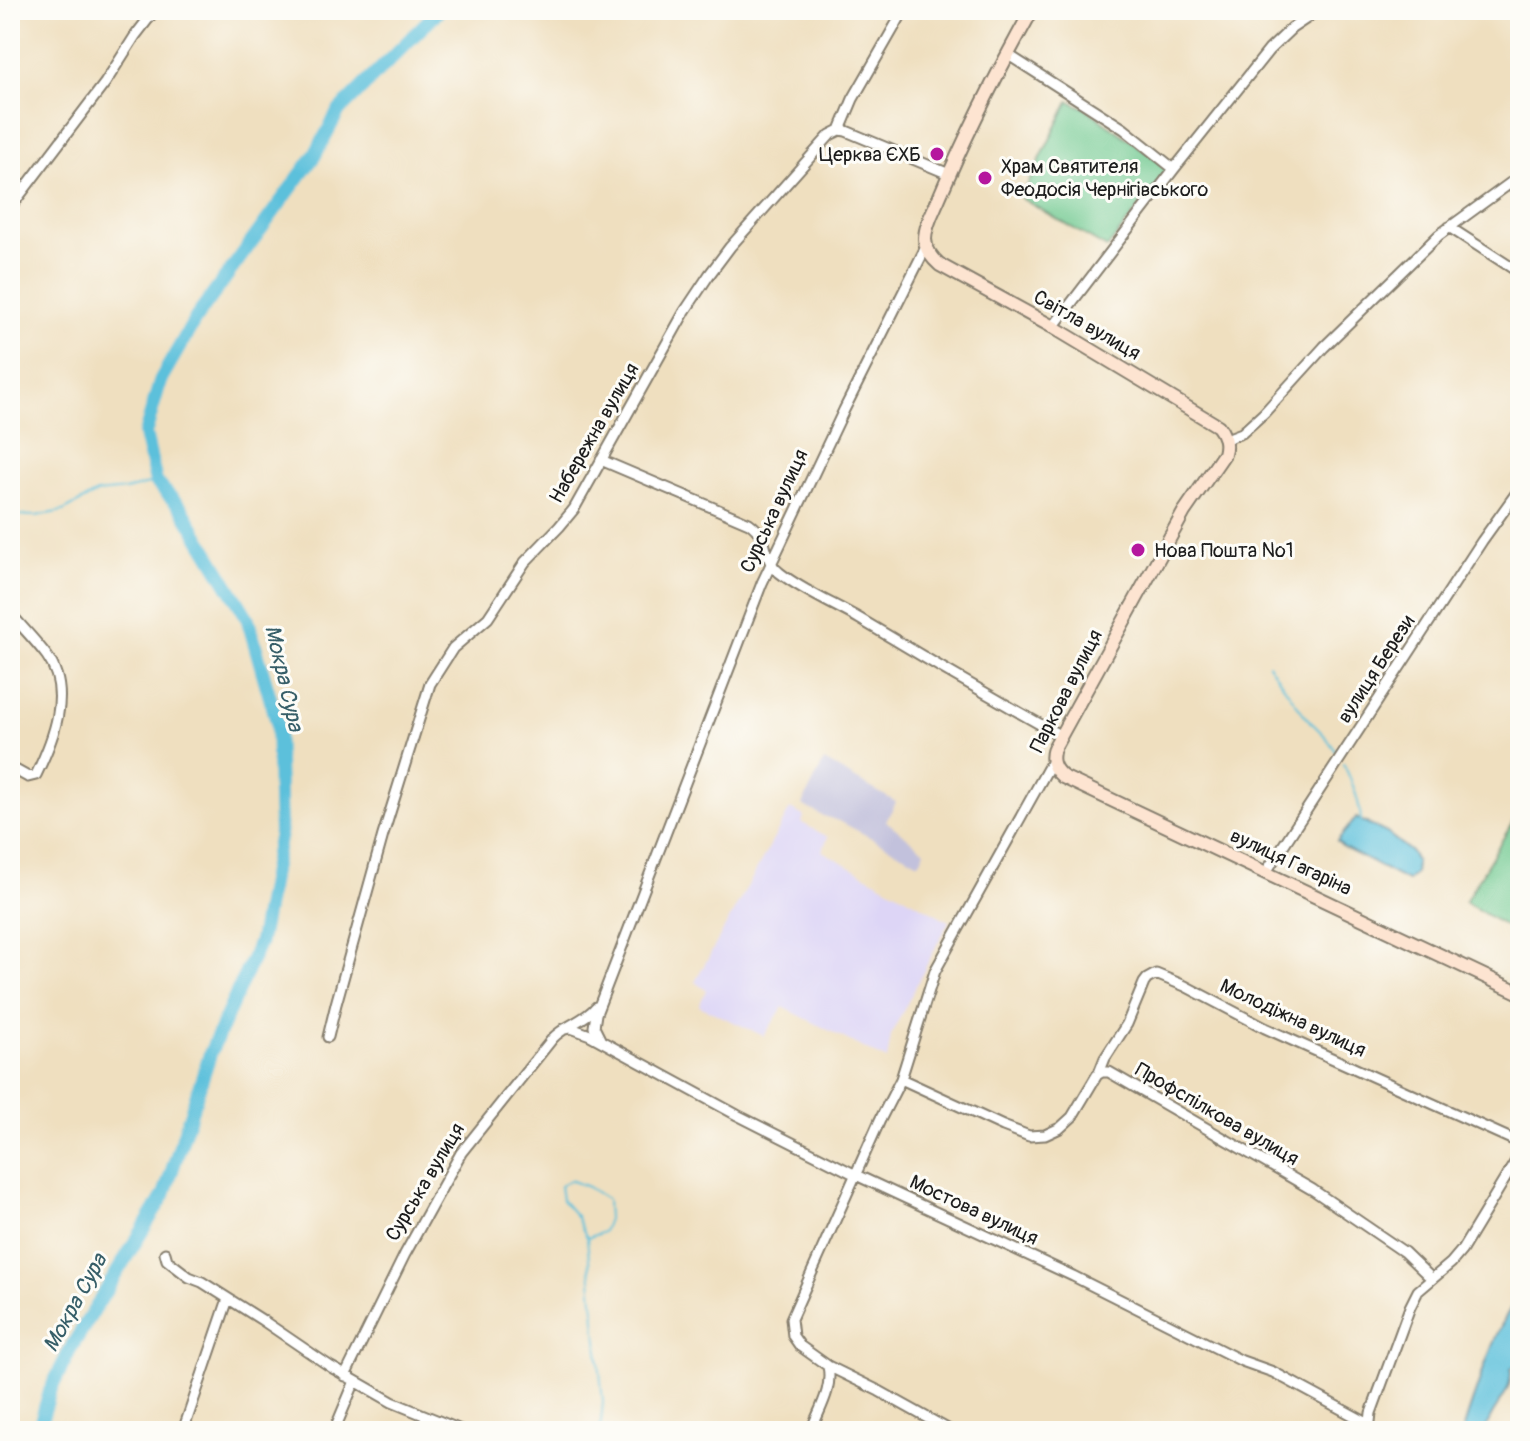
<svg xmlns="http://www.w3.org/2000/svg" width="1530" height="1441" viewBox="0 0 1530 1441" font-family="Pangolin,sans-serif">
	<style>
		.built { fill: #ddd5f6 }
		.industrial { fill: #c2c1dc }
		.green { fill: #70c990; stroke: #467256; stroke-width: 2 }
		.water { fill: #5cc0db; stroke: #3c6e7c; stroke-width: 2 }
		.lines { fill: none; stroke-linecap: round; stroke-linejoin: round }
		.stream { stroke: #5cc0db; stroke-width: 2 }
		.river { stroke: #5cc0db; stroke-width: 14 }
		.street-casing { stroke: #867e6e; stroke-width: 13 }
		.secondary-casing { stroke: #867e6e; stroke-width: 16 }
		.street { stroke: #fff; stroke-width: 9 }
		.secondary { stroke: #fde4d1; stroke-width: 12 }
		.poi-dot { fill: #b5179e; stroke: #fdfcf7; stroke-width: 3 }
		.labels { text-anchor: middle; dominant-baseline: central; stroke-width: 6; stroke-linejoin: round; paint-order: stroke }
		.poi-label { font-size: 20px; fill: #1c1c1c; stroke: #fdfcf7; text-anchor: start }
		.street-label { font-size: 20px; fill: #1c1c1c; stroke: #fdfcf7 }
		.water-label { font-size: 22px; font-style: italic; fill: #365e68; stroke: #fdfcf7 }
	</style>
	<rect width="100%" height="100%" fill="#fdfcf7"/>
	<filter id="ink" filterUnits="userSpaceOnUse"><feTurbulence type="fractalNoise" baseFrequency=".0125" numOctaves="2"/><feDisplacementMap in="SourceGraphic" scale="16" xChannelSelector="R" yChannelSelector="G"/><feConvolveMatrix kernelMatrix="1 2 1 2 8 2 1 2 1" color-interpolation-filters="sRGB"/></filter>
	<filter id="wash" filterUnits="userSpaceOnUse"><feTurbulence type="fractalNoise" baseFrequency=".006" numOctaves="4" result="noise"/><feDisplacementMap in="SourceGraphic" scale="32" xChannelSelector="R" yChannelSelector="G"/><feGaussianBlur stdDeviation="1.8" result="paint"/><feColorMatrix in="noise" values="0 0 0 0 0 0 0 0 0 0 0 0 0 0 0 0 0 1.4 0 .05"/><feComposite in="paint" operator="in"/></filter>
	<g filter="url(#wash)">
		<rect width="100%" height="100%" fill="#efdfbf"/>
		<!-- built -->
		<path class="built" d="M790 809 804 816 802 823 828 837 822 851 949 921 891 1035 887 1060 783 1007 764 1036 699 1006 706 990 695 982Z"/>
		<!-- industrial -->
		<path class="industrial" d="M824 761 896 802 886 821 925 851 919 863 841 822 821 815 802 805Z"/>
		<!-- green -->
		<path class="green" d="M1069 101 1085 108 1170 169 1107 248 1021 198Z
			M1520 810V935L1465 902Z"/>
		<!-- water -->
		<path class="water" d="M1356 818 1387 833 1411 852 1416 862 1415 874 1407 881 1344 848 1337 841Z
			M1520 1295V1362L1511 1369C1512 1396 1492 1406 1485 1431H1463C1467 1416 1472 1403 1477 1388 1488 1357 1499 1321 1520 1295Z"/>
		<g class="lines">
			<!-- stream -->
			<path class="stream" d="M10 515 36 516 63 511 97 493 126 490 156 482
				M1268 664 1306 717 1326 737 1338 754
				M1343 763C1352 781 1360 801 1361 821
				M587 1238 603 1232 608 1219 607 1199 588 1187 570 1180 560 1186 562 1200 576 1216 587 1238 603 1402 600 1431"/>
			<!-- river -->
			<path class="river" d="M38 1431 50 1391 72 1346 164 1195 211 1051 260 941 280 833 277 722 247 617 182 509 156 482 145 434 161 379 196 318 315 155 338 112 439 10"/>
		</g>
	</g>
	<g filter="url(#ink)">
		<g class="lines">
			<defs>
				<path id="street" d="M1007 54 1124 129 1174 169
					M840 130 846 131 949 174
					M10 208 105 83 135 36 155 10
					M1449 227 1520 273
					M1053 327 1174 169 1269 50 1292 28 1319 10
					M1226 439 1242 433 1264 413 1324 347 1439 235 1520 176
					M601 460 749 523C772 539 760 558 780 573 803 591 834 604 860 619 926 659 993 698 1061 736
					M10 613C22 627 36 641 47 656 73 692 53 740 36 775L28 777 10 767
					M1266 872 1482 541 1520 488
					M564 1029 571 1028 590 1035 737 1115 856 1175 1073 1276 1242 1361 1273 1372 1369 1424
					M328 1037 336 1004 383 835 430 684 453 648 488 618 525 562 559 527 574 509 685 311 709 275 730 247 830 135 840 130 853 99 904 10
					M601 1041 594 1027 596 1014 762 583 844 410 926 247
					M1099 1073 1105 1058 1127 1024 1144 983 1147 979 1156 974 1185 986 1265 1028 1520 1143
					M901 1079 1003 1126 1029 1136 1045 1135 1060 1128 1072 1117 1097 1075 1102 1072H1109L1313 1190 1404 1252 1432 1279
					M165 1253 167 1260 189 1277 202 1282 262 1320 331 1367 392 1402 463 1431
					M345 1376 405 1254 461 1153 553 1038C565 1025 585 1021 596 1007
					M183 1431 228 1299
					M334 1431 355 1381
					M811 1431C819 1409 833 1390 828 1366
					M951 1431 879 1391 828 1366 800 1346 793 1336 791 1319 880 1120 901 1079 935 971 1052 761
					M1369 1431 1371 1413 1410 1307 1418 1291 1451 1263 1462 1250 1520 1154"/>
				<path id="secondary" d="M1032 10C998 71 966 134 939 198 934 210 925 225 925 239 925 250 932 258 940 265L1053 327 1218 426C1225 435 1227 443 1224 454L1184 512 1054 748C1050 760 1053 769 1063 777L1520 993"/>
			</defs>
			<!-- street casing -->
			<use href="#street" class="street-casing"/>
			<!-- secondary casing -->
			<use href="#secondary" class="secondary-casing"/>
			<!-- street -->
			<use href="#street" class="street"/>
			<!-- secondary -->
			<use href="#secondary" class="secondary"/>
		</g>
	</g>
	<!-- markers -->
	<g class="poi-dot">
		<circle cx="937" cy="154" r="8"/>
		<circle cx="985" cy="178" r="8"/>
		<circle cx="1138" cy="550" r="8"/>
	</g>
	<g class="labels">
		<!-- poi labels -->
		<g class="poi-label">
			<text x="921" y="154" text-anchor="end">Церква ЄХБ</text>
			<text x="1001" y="166">Храм Святителя<tspan x="1001" dy="23">Феодосія Чернігівського</tspan></text>
			<text x="1154" y="550">Нова Пошта №1</text>
		</g>
		<!-- street labels -->
		<g class="street-label">
			<text transform="translate(1087 325) rotate(30)">Світла вулиця</text>
			<text transform="translate(594 433) rotate(-60)">Набережна вулиця</text>
			<text transform="translate(774 511) rotate(-65)">Сурська вулиця</text>
			<text transform="translate(1376 669) rotate(-57)">вулиця Берези</text>
			<text transform="translate(1066 691) rotate(-63)">Паркова вулиця</text>
			<text transform="translate(1291 862) rotate(25)">вулиця Гагаріна</text>
			<text transform="translate(1293 1018) rotate(25)">Молодіжна вулиця</text>
			<text transform="translate(1217 1114) rotate(30)">Профспілкова вулиця</text>
			<text transform="translate(425 1182) rotate(-59)">Сурська вулиця</text>
			<text transform="translate(974 1210) rotate(25)">Мостова вулиця</text>
		</g>
		<!-- water labels -->
		<g class="water-label">
			<text transform="translate(284 678) rotate(77)">Мокра Сура</text>
			<text transform="translate(75 1303) rotate(-61)">Мокра Сура</text>
		</g>
	</g>
	<!-- margin -->
	<rect width="1530" height="1441" fill="none" stroke="#fdfcf7" stroke-width="40"/>
</svg>
